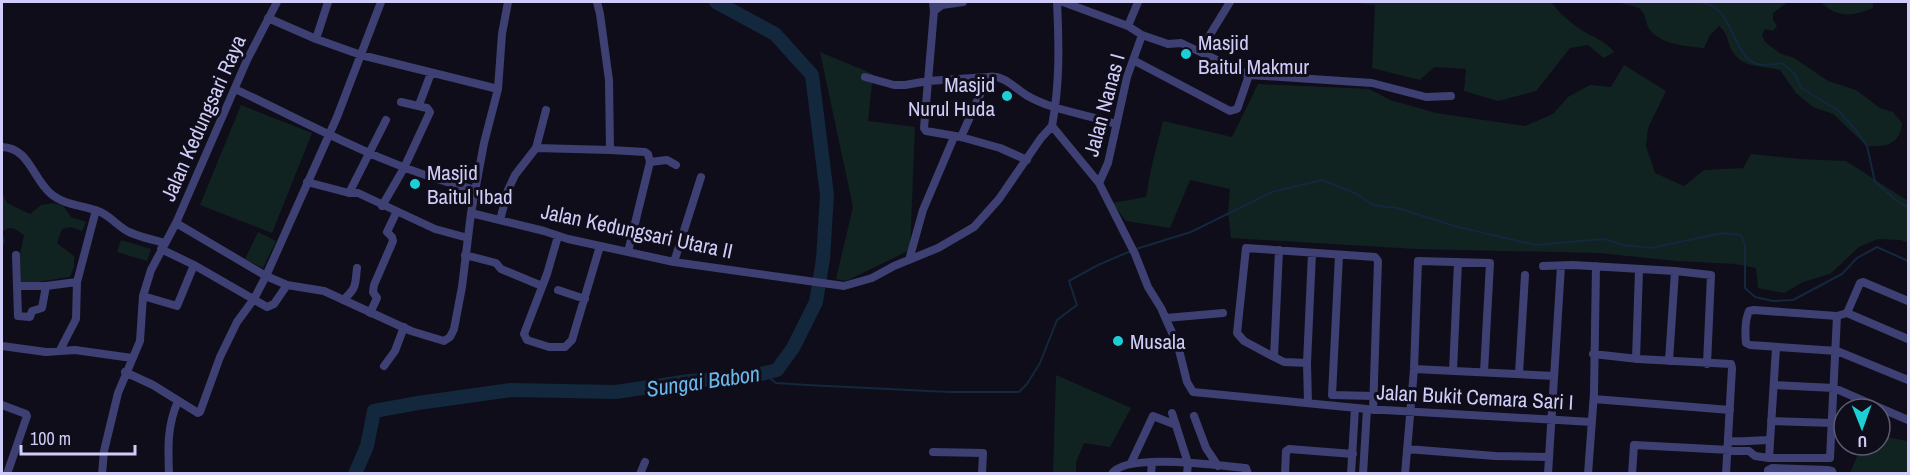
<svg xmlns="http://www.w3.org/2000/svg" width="1910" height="475" viewBox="0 0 1910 475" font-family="'Archivo Narrow',sans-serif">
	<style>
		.green { fill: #112321 }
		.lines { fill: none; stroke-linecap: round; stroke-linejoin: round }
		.stream { stroke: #13273d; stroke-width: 2 }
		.river { stroke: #13273d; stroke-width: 14 }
		.minor { stroke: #3e4073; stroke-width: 8 }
		.poi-dot { fill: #1dced5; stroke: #0f0d1a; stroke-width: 2 }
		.labels { text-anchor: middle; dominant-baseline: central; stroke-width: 6; stroke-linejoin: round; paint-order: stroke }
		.poi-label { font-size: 21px; fill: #cfcdf8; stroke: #0f0d1a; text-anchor: start }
		.street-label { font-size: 21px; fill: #cfcdf8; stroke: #0f0d1a }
		.water-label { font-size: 22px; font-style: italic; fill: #69b7eb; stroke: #0f0d1a }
	</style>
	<rect width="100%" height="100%" fill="#0f0d1a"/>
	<!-- green -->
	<path class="green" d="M1348 2H1551C1559 13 1571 23 1583 31 1595 38 1605 41 1614 52L1604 58 1588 45 1570 48 1536 91 1498 101 1464 91 1466 69 1434 67 1420 80 1372 68 1375 5Z
		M1618 2H1788L1773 13V20L1777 26 1773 31 1765 29 1762 35 1765 42 1781 54 1794 58 1828 81 1856 90 1880 108 1893 112 1902 123C1900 145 1885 147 1867 146L1833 114 1813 107 1796 93 1780 70C1761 65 1740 69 1730 47 1727 38 1727 33 1719 26L1710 35 1704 48C1687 46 1662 45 1650 30 1645 24 1647 15 1640 9 1635 5 1625 5 1618 2Z
		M1821 2H1873V8C1854 16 1837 19 1821 2Z
		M820 52 873 74 868 121 915 127 910 250 846 281 836 279 853 207Z
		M1624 65 1666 91 1648 128 1646 146 1655 173 1684 186 1704 170 1743 168 1751 154 1800 159 1846 161 1908 201V243L1901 240 1878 239 1859 247 1830 274 1803 282 1784 293 1758 288 1756 268 1735 264 1677 261 1599 253 1417 249 1231 238 1228 213 1230 189 1190 180 1170 228 1126 221 1112 203 1146 197 1151 169 1163 121 1232 137 1258 84 1369 89 1390 100 1436 113 1525 126 1553 114 1568 97 1590 85 1611 87Z
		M241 105 312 133 272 233 200 205Z
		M2 192 7 203 30 214 41 205 54 203 63 206 71 217 86 222 82 231 71 227 62 229 57 243 74 256V267L70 277C53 279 37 283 21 283L20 254 24 235C16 230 11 224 2 232L5 241 2 247Z
		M258 232 276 241 263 268 245 259Z
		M121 240 151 249 147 261 117 252Z
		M1056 375 1131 408 1110 447 1084 443 1076 462V473H1053Z
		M1880 436 1908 441V473H1850L1861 447 1880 445Z"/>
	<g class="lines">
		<!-- stream -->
		<path class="stream" d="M1696 2C1701 3 1709 3 1714 7 1734 20 1737 61 1758 64 1765 66 1775 64 1782 63L1795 74 1801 88 1839 111 1855 129 1867 146 1875 182 1896 200 1908 207
			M1136 249 1191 232 1272 192 1322 180 1355 193 1373 205 1397 208 1458 227 1536 245 1604 239 1624 245 1651 248 1722 233 1741 235 1745 245V288L1755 297 1773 301 1793 300 1842 274 1857 258 1877 247 1908 261
			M763 373 776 383 807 385 949 392H1019L1027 384 1040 363 1057 320 1077 305 1069 281 1098 265 1131 251"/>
		<!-- river -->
		<path class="river" d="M355 474 367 446 374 411 418 403 511 390 616 392 689 381 753 376 777 370 793 348 816 302 823 259 827 195 812 75 775 34 716 2"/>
		<!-- minor -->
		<path class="minor" d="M933 2 934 11 924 128 926 131 961 137 1000 148 1027 160
			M1057 2C1059 44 1060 84 1052 126L1099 183 1135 254 1148 287 1161 308 1178 346 1187 382 1193 392 1367 409 1592 422
			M1063 2 1128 26 1142 35 1168 44 1181 43 1249 75 1372 83 1426 97 1451 96
			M934 11 942 5 963 2
			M268 18 316 39 361 55 498 89
			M1128 26 1138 2
			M316 39 328 2
			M1200 51 1230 2
			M1133 60 1230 111 1237 109 1238 107 1249 75
			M865 77 894 85H905L928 81 988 77
			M235 89C314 126 391 170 476 190
			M419 105 431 73
			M961 137 988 77C1003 74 1015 88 1026 95 1053 111 1087 114 1116 124
			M2 147C29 148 32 177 50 193 63 205 82 205 98 211 111 216 117 226 129 232 140 237 153 240 165 243
			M536 148 610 150 609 80 600 14 597 2
			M610 150 645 152 648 154 650 162 628 252
			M650 162 667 160 676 165
			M307 182 349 193H358L435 229 468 238
			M1099 183 1108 163 1127 77 1142 35
			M349 193 386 120
			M382 206 404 168 430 112 427 108 401 102
			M471 213 544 231 568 239 674 262 844 286 872 278 894 266 938 248 974 227 999 199 1041 138 1052 126
			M500 220 508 190 515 175 536 148 546 110
			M176 223 266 276 287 285 324 291 411 331 444 341 450 337 454 329 462 287 471 213 484 143 498 89 502 34 508 2
			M558 236 547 274 524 334 527 340 549 347H565L572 340 600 246
			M161 249 194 265 267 307 274 304 287 285
			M1279 250 1274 357 1284 362 1307 363
			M16 255 18 316 30 317 32 311 42 308 46 286 77 282 96 210
			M465 255 496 263 501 269 542 286
			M1339 255 1332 395 1374 396
			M909 260 923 210 954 137
			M674 262 701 177
			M1543 266 1573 265 1675 271 1669 361
			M1675 271 1711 275 1707 364
			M17 286H46
			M558 290 585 299
			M143 296 177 306 194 265
			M343 300C357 288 355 285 357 268
			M370 313 377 298 373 292 374 285 393 241 392 237 387 232 396 213
			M1847 313 1860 283 1863 282 1908 301
			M1166 318 1223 313
			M1908 339 1847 313 1837 316 1754 310 1749 311C1745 320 1745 333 1746 343L1750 345 1837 351 1908 380
			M2 346 46 352 75 350 132 358
			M60 350 76 319 77 282
			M1593 354 1638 359 1731 364 1732 368 1726 474
			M1274 357 1244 341 1237 333 1246 248 1375 257 1378 261 1373 410
			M1636 359 1639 270
			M384 366 395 351 404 327
			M1414 369 1554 376
			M1453 371 1458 262
			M125 372 153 385 198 413 200 412 220 357 237 322 254 299 266 276 337 117 381 2
			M1519 374 1525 275
			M1774 385 1834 388 1908 420
			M1594 399 1730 410
			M1308 403 1307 363 1312 253
			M2 405 26 414 27 416 7 474
			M1172 413 1188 463 1187 474
			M1194 416 1206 448 1218 466
			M1771 421 1832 423
			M1728 441C1743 442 1755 440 1770 440
			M1407 449 1495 456 1549 457
			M933 452 983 453 982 474
			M1769 458 1776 348
			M1131 463 1153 416 1176 425
			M102 474 104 451 118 393 140 341 143 296 151 270 176 223 247 60 277 2
			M169 474C168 447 167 426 178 401
			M640 474 645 462
			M1112 474C1124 452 1222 466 1246 468L1248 474
			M1151 474 1152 463
			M1285 474 1286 451 1289 449 1353 454
			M1351 474 1355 408
			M1363 474 1367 409
			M1405 474 1414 369 1418 261 1490 263 1484 372
			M1548 474 1561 266
			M1588 474 1594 393 1596 266
			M1632 474 1634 445 1749 451 1755 456 1769 458H1830L1837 316
			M1768 474V470L1772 468 1827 470 1832 471 1833 474"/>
	</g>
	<!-- markers -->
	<g class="poi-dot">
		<circle cx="1186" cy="54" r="6"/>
		<circle cx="1007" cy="96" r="6"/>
		<circle cx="415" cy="184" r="6"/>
		<circle cx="1118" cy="341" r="6"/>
	</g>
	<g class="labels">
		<!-- poi labels -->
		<g class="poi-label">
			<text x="1198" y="42">Masjid<tspan x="1198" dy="24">Baitul Makmur</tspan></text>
			<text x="995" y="84" text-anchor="end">Masjid<tspan x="995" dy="24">Nurul Huda</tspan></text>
			<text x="427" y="172">Masjid<tspan x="427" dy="24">Baitul 'Ibad</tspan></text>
			<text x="1130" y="341">Musala</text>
		</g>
		<!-- street labels -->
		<g class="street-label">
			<text transform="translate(1104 105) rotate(-75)">Jalan Nanas I</text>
			<text transform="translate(203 118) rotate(-66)">Jalan Kedungsari Raya</text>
			<text transform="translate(637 231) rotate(12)">Jalan Kedungsari Utara II</text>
			<text transform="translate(1475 397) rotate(3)">Jalan Bukit Cemara Sari I</text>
		</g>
		<!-- water labels -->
		<g class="water-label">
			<text transform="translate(703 381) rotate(-8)">Sungai Babon</text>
		</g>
	</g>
	<!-- border -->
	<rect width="1910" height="475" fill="none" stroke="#cfcdf8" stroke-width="6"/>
	<!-- north arrow -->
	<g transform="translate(1862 427) rotate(179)"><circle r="28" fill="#0f0d1a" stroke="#5c5a73" stroke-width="1.5"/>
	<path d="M0-4.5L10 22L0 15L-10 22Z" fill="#1dced5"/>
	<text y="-9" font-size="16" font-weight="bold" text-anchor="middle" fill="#cfcdf8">U</text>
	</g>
	<!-- scale -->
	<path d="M21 445v9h114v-9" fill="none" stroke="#cfcdf8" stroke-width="3"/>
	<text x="30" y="445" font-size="18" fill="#cfcdf8" stroke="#0f0d1a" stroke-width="4.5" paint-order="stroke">100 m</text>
</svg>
